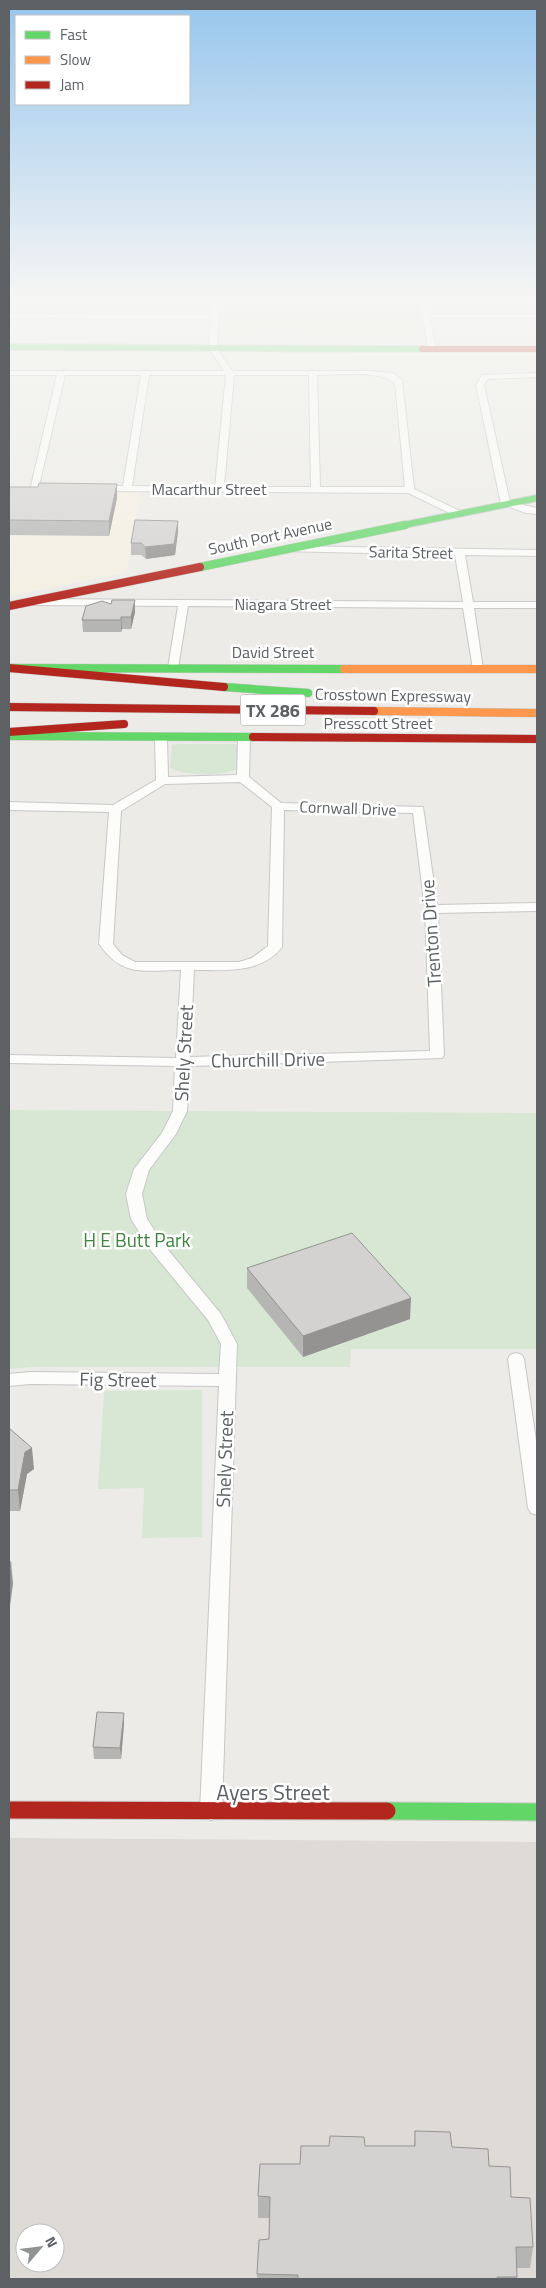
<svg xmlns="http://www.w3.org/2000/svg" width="546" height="2288" viewBox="0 0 546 2288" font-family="'Titillium Web',sans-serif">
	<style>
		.commercial { fill: #f4efe2 }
		.education { fill: #dedbd7; fill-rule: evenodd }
		.green { fill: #d7e7d4 }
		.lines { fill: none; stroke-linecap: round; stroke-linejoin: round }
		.street-casing { stroke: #c6c7c7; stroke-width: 2 }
		.fast-far2-casing { stroke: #c9c9c8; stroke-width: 8 }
		.fast-far1-casing { stroke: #c9c9c8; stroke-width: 9 }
		.fast-casing { stroke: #c9c9c8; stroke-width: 19 }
		.slow-casing { stroke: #c9c9c8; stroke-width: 9 }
		.jam-far2-casing { stroke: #c9c9c8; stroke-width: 8 }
		.jam-far1-casing { stroke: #c9c9c8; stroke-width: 9 }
		.jam-casing { stroke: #c9c9c8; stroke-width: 19 }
		.street { fill: #fcfcfb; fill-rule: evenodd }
		.fast-far2 { stroke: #63d668; stroke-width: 6 }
		.fast-far1 { stroke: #63d668; stroke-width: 8 }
		.fast { stroke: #63d668; stroke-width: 17 }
		.slow { stroke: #ff974d; stroke-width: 8 }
		.jam-far2 { stroke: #b3261e; stroke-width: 6 }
		.jam-far1 { stroke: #b3261e; stroke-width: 8 }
		.jam { stroke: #b3261e; stroke-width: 17 }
		.wall { fill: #b5b5b3 }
		.shaded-wall { fill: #949392 }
		.building { fill: #d3d2d0; stroke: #949392 }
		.labels { text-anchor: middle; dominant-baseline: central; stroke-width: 5; stroke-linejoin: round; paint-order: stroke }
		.far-street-label { font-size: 16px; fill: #5d6164; stroke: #fff }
		.shield { fill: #fff; stroke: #8e9092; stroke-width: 1 }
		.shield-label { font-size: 18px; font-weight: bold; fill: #5d6164 }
		.street-label { font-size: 19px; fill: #5d6164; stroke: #fff }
		.park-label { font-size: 19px; fill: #3e843c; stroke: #fff }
		.near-street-label { font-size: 22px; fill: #5d6164; stroke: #fff }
	</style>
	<rect width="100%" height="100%" fill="#ecebe7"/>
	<!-- commercial -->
	<path class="commercial" d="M140 492 127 572 9 596V493Z"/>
	<!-- education -->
	<path class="education" d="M9 1838 537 1842V2279H9ZM25 2233H55V2263H25Z"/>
	<!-- green -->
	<path class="green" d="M225 301H417L422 332 223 330Z
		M178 744H234L240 746 239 768C227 776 180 777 170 767L172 745Z
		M9 1110 537 1113V1349H351L350 1367H32L9 1369Z
		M202 1390V1537L142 1538 144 1488 98 1489 104 1391Z"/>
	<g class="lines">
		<defs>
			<path id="street" d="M9 300H14L12 306H9Z
				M212 300H220L217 348 232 371H371L393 373 402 380 414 489 462 512V516H456L408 493 95 491V487L98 486H123L141 375H65L38 490 31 492 30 490 57 375H9V371H224L209 348 211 319 9 318V314L211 315ZM149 375H226L215 487 132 486ZM234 375H309L311 487H224ZM317 375C338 375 379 370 395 383L405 487H320Z
				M420 300H427L429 314H537V318H430L436 349 432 351 428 349Z
				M537 373V377L488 379 484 385 510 502 537 508V514L526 513 501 504 476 385 482 375H485Z
				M285 546 537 550V556L465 555 473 602H537V608H474L483 669 478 672 473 669 463 608 188 606 178 668 173 671 168 668 178 606 29 605 24 602 29 599 463 602 455 555 282 551 280 549Z
				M161 735 167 738 168 777 237 775 238 738 244 735 250 738 249 777 281 803 423 807 437 905 537 903V911L438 913 444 1055 442 1058 190 1066 187 1111 176 1134 149 1170 142 1194 147 1219 164 1245 221 1314 237 1344 222 1811 218 1817 211 1820 204 1817 200 1811 219 1386 30 1384 9 1386V1374L30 1372 219 1374 221 1344 208 1320 152 1252 131 1219 126 1194 134 1169 162 1133 173 1111 175 1066 9 1063V1055L176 1058 181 970C144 970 123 978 99 944L109 812 9 810V802L113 805 156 780 155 738ZM240 782 272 807 268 946 252 958 239 962H135L122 955 113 944 121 811 165 784ZM284 810 413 813 425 909 430 1051 190 1057 194 970C225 970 261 974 282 947Z
				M516 1353 522 1355 524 1359 537 1447V1515L531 1513 528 1508 508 1359 510 1355Z"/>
			<path id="fast-far2" d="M9 347 422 349
				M399 526 537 498"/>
			<path id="fast-far1" d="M200 567 405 525
				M9 668 344 669
				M224 687 308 693
				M9 736 253 737"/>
			<path id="fast" d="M387 1811 537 1812"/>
			<path id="slow" d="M344 669H537
				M374 711 537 713"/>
			<path id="jam-far2" d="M422 349H537"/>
			<path id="jam-far1" d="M9 606 200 567
				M9 668 224 687
				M9 707 374 711
				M9 732 124 724
				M253 737 537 739"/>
			<path id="jam" d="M9 1810 387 1811"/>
		</defs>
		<!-- street casing -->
		<use href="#street" class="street-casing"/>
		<!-- fast-far2 casing -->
		<use href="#fast-far2" class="fast-far2-casing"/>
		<!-- fast-far1 casing -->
		<use href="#fast-far1" class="fast-far1-casing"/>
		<!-- fast casing -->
		<use href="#fast" class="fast-casing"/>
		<!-- slow casing -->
		<use href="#slow" class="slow-casing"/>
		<!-- jam-far2 casing -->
		<use href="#jam-far2" class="jam-far2-casing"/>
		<!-- jam-far1 casing -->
		<use href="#jam-far1" class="jam-far1-casing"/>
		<!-- jam casing -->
		<use href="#jam" class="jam-casing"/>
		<!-- street -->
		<use href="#street" class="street"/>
		<!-- fast-far2 -->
		<use href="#fast-far2" class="fast-far2"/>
		<!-- fast-far1 -->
		<use href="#fast-far1" class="fast-far1"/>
		<!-- fast -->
		<use href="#fast" class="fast"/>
		<!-- slow -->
		<use href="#slow" class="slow"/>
		<!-- jam-far2 -->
		<use href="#jam-far2" class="jam-far2"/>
		<!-- jam-far1 -->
		<use href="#jam-far1" class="jam-far1"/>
		<!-- jam -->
		<use href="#jam" class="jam"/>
	</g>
	<!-- wall -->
	<path class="wall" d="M9 487H38L117 498 109 536 9 535Z
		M178 521V532L175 555 146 559 141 555H131V543Z
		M111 604 135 612 131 629H122L121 632H83L82 620Z
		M247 1268 410 1319 303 1357 247 1288Z
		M9 1428 34 1469 27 1474 20 1511H9Z
		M124 1724 121 1759H94L93 1747Z
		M415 2131 452 2147 489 2166 511 2197 533 2247 530 2268H517V2279H257V2274L269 2239V2218H258V2196L300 2164 329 2146H414Z"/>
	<!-- shaded-wall -->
	<path class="shaded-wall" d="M117 484V498L109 536V521Z
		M178 521V532L175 555 146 559 145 547Z
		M135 600V612L131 629V617Z
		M121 617 122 629 121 632Z
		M411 1298 410 1319 303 1357V1336Z
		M32 1448 34 1469 27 1474 20 1511 18 1490 25 1452Z
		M11 1562 13 1584 9 1613V1577Z
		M124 1713V1724L121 1759 120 1748Z"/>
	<!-- building -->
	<path class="building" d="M39 483 117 484 109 521 9 520V487H38Z
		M135 520 178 521 174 544 145 547 141 543H131Z
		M112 600H135L131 617H121V620H82L86 606 102 601 111 604Z
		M352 1233 411 1298 303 1336 247 1268Z
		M9 1428 32 1448 25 1452 18 1490H9Z
		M9 1562H11L9 1577Z
		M97 1712 124 1713 120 1748 93 1747Z
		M415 2131 450 2132 452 2147 488 2149 489 2166 510 2167 511 2197 530 2198 533 2247H516L517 2277H497V2279H298V2275L257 2274 259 2240 269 2239 270 2197 258 2196 260 2164H300L301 2146H329L330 2136 364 2137 365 2146H415Z"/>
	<!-- sky -->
	<linearGradient id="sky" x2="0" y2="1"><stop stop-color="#97c6ed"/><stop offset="0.48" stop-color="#f6f6f4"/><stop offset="1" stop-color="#f6f6f4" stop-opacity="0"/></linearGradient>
	<rect width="546" height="620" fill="url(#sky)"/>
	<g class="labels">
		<!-- far-street labels -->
		<g class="far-street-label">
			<text x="209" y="489">Macarthur Street</text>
			<text transform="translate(270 536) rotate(-12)">South Port Avenue</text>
			<text transform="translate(411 552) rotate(1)">Sarita Street</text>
			<text x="283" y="604">Niagara Street</text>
			<text x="273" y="652">David Street</text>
			<text transform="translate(393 695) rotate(1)">Crosstown Expressway</text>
			<text x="378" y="723">Presscott Street</text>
			<text transform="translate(348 808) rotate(2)">Cornwall Drive</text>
		</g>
		<!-- shield labels -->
		<rect class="shield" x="240.5" y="694.5" width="65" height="31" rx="4"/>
		<g class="shield-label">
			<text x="273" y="710">TX 286</text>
		</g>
		<!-- street labels -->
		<g class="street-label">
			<text transform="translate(430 933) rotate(-94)">Trenton Drive</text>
			<text transform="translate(183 1053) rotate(-87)">Shely Street</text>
			<text transform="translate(268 1059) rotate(-1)">Churchill Drive</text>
			<text transform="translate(118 1379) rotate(1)">Fig Street</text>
			<text transform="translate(224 1459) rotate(-88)">Shely Street</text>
		</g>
		<!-- park labels -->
		<g class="park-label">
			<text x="137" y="1239">H E Butt Park</text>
		</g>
		<!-- near-street labels -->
		<g class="near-street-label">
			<text x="273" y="1792">Ayers Street</text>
		</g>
	</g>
	<!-- border -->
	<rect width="546" height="2288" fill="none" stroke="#5d6164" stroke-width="20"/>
	<!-- legend -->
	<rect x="15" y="15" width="175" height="90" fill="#ffffff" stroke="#bec0c1"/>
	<rect x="25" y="31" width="25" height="8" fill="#63d668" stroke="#bec0c1"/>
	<text x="60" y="40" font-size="15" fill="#5d6164">Fast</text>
	<rect x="25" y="56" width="25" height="8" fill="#ff974d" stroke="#bec0c1"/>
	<text x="60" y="65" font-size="15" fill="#5d6164">Slow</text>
	<rect x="25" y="81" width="25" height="8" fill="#b3261e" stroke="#bec0c1"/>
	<text x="60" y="90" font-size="15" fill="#5d6164">Jam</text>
	<!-- north arrow -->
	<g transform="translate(40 2248) rotate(62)"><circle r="24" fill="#ffffff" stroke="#bec0c1"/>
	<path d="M0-4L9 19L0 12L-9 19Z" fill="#8f9192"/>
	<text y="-8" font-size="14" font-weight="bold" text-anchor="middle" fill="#5d6164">N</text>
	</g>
</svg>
